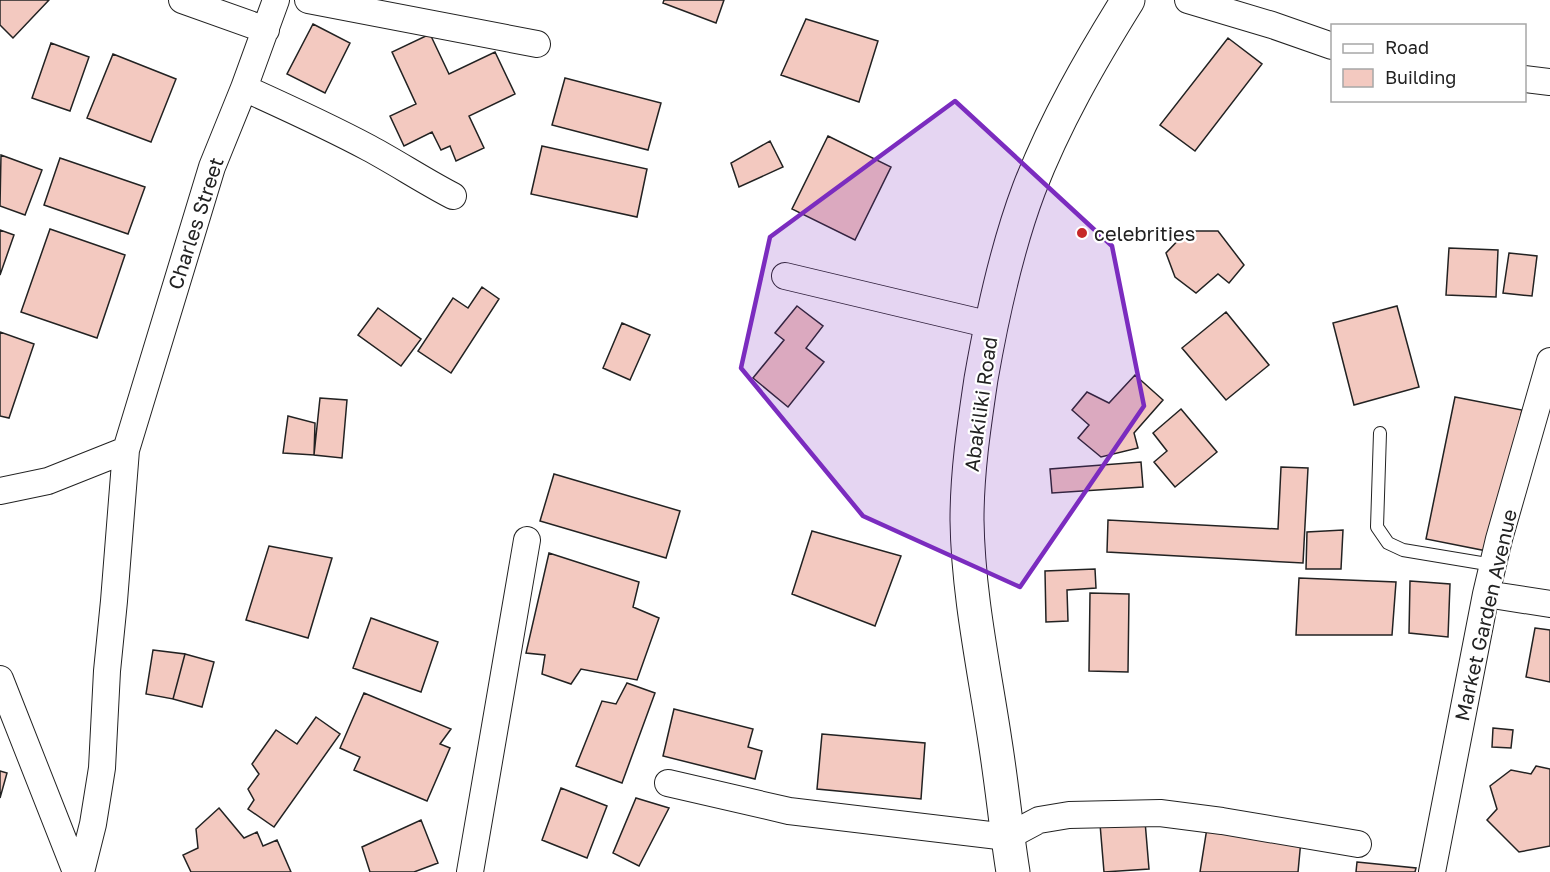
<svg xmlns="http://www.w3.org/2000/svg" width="1550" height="872" viewBox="0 0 1550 872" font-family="'Golos Text',sans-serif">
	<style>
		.building { fill: #f3c9c0; stroke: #222; stroke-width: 1.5 }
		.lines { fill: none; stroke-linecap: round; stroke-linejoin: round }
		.service-casing { stroke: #222; stroke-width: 14 }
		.minor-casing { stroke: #222; stroke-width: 28 }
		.secondary-casing { stroke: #222; stroke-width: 35 }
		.service { stroke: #fff; stroke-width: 12 }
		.minor { stroke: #fff; stroke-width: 26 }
		.secondary { stroke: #fff; stroke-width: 33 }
		.marked { fill: #7b2cbf; fill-opacity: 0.2; stroke: #7b2cbf; stroke-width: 4.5; stroke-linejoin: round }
		.poi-dot { fill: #c62828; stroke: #fff; stroke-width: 2 }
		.labels { text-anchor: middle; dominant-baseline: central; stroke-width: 4.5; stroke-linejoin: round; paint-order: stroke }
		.street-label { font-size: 20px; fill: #222; stroke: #fff }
		.poi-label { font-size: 20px; fill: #222; stroke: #fff; text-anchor: start }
	</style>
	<rect width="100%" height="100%" fill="#fff"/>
	<!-- building -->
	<path class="building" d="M0 0H49L13 38 0 25Z
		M664 0H724L716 23 663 3Z
		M806 19 878 41 859 102 781 75Z
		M313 24 350 43 325 93 287 74Z
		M430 34 449 74 495 52 515 94 469 116 484 148 456 161 450 146 441 150 432 132 404 146 390 116 416 104 392 52Z
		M1228 38 1262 64 1195 151 1160 125Z
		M51 43 89 57 70 111 32 98Z
		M113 54 176 79 151 142 87 118Z
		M565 78 661 103 648 150 552 125Z
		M828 136 891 167 855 240 792 209Z
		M770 141 783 167 739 187 731 163Z
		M542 146 647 169 637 217 531 194Z
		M1 155 42 170 25 215 0 206Z
		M60 158 145 187 128 234 44 205Z
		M50 229 125 255 97 338 21 312Z
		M0 230 14 235 0 275Z
		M1187 231H1218L1244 265 1229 283 1218 274 1196 293 1175 277 1166 253Z
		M1449 248 1498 250 1496 297 1446 295Z
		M1509 253 1537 256 1532 296 1503 293Z
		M482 287 499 299 451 373 418 351 453 298 468 308Z
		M797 306 823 326 806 348 824 362 788 407 753 378 784 340 775 333Z
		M1397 306 1419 387 1354 405 1333 323Z
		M378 308 421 339 401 366 358 335Z
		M1226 312 1269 365 1226 400 1182 348Z
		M622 323 650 335 630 380 603 368Z
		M0 332 34 344 9 418 0 416Z
		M1135 375 1163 400 1134 433 1138 448 1101 457 1078 438 1089 425 1072 410 1087 392 1109 403Z
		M1455 397 1522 410 1492 552 1426 539Z
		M320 398 347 400 342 458 314 455Z
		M1181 409 1217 452 1175 487 1154 462 1167 451 1153 433Z
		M288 416 315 423 314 455 283 453Z
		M1141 462 1143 487 1052 493 1050 469Z
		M1281 467 1308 468 1303 563 1107 552 1108 520 1278 529Z
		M554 474 680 511 666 558 540 521Z
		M1343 530 1341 569H1306L1307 532Z
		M812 531 901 556 875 626 792 594Z
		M269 546 332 558 308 638 246 620Z
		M549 553 639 582 633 607 659 618 637 680 581 669 571 684 542 674 545 655 526 653Z
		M1095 569 1096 588 1067 590 1068 621 1046 622 1045 571Z
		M1299 578 1396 582 1392 635H1296Z
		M1410 581 1450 584 1448 637 1409 633Z
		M1090 593 1129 594 1128 672 1089 671Z
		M371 618 438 642 421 692 353 668Z
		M1535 628 1550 630V682L1526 677Z
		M153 650 185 654 173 699 146 694Z
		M185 654 214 662 202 707 173 699Z
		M627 683 655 693 622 783 576 766 602 701 616 704Z
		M364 693 451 729 440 744 450 748 427 801 354 770 360 757 340 748Z
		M674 709 753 729 748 747 762 751 755 779 663 756Z
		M316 717 340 734 274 827 248 809 254 800 248 789 259 774 252 764 276 730 297 744Z
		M1493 728 1513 730 1511 748 1492 747Z
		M822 734 925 743 921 799 817 789Z
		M1536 766 1550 769V846L1519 852 1487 820 1497 809 1490 786 1511 770 1531 774Z
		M0 771 7 773 0 798Z
		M561 788 607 806 587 858 542 840Z
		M636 798 669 808 639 866 613 853Z
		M219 808 244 838 257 832 263 846 277 840 291 872H191L183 855 198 848 196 829Z
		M421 820 438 863 414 872H370L362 847Z
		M1145 821 1149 869 1104 872 1100 824Z
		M1207 828 1301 840 1298 872H1200Z
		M1357 862 1416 868 1415 872H1356Z"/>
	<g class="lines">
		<defs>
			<path id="service" d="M1380 433 1377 527 1388 543 1403 550 1493 565"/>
			<path id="minor" d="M182 0 266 30
				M308 0 537 44
				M1188 0 1272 25 1332 46
				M1524 79 1550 82
				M244 88C286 107 328 126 369 148 397 163 424 181 453 196
				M785 276 991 325
				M0 491 48 481 126 450
				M1486 594 1550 604
				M0 679 76 872
				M668 783 789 811 1007 837 1039 820 1069 815 1160 813 1222 821 1358 844
				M81 872 93 824 102 768 107 671 114 601 126 450 212 167 244 88 276 0
				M470 872 527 540
				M1432 872 1486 594 1499 539 1550 361"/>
			<path id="secondary" d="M1013 872C1006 828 1002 785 995 741 984 668 968 594 967 520 967 472 974 426 981 379 992 316 1006 250 1029 189 1055 122 1090 61 1128 0"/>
		</defs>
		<!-- service casing -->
		<use href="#service" class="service-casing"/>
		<!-- minor casing -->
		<use href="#minor" class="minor-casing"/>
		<!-- secondary casing -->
		<use href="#secondary" class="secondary-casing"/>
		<!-- service -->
		<use href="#service" class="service"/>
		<!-- minor -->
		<use href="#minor" class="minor"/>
		<!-- secondary -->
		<use href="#secondary" class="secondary"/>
	</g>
	<!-- marked area -->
	<path class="marked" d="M955 101 1112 246 1144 406 1020 587 863 516 741 368 770 237Z"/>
	<!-- markers -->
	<circle class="poi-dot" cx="1082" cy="233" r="6"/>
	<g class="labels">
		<!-- street labels -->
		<g class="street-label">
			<text transform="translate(195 223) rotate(-72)">Charles Street</text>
			<text transform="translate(980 404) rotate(-82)">Abakiliki Road</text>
			<text transform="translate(1485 615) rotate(-77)">Market Garden Avenue</text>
		</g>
		<!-- poi labels -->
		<g class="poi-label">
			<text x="1094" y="233">celebrities</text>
		</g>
	</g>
	<!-- legend -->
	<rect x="1331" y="24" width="195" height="78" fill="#ffffff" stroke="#a7a7a7" stroke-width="1.5"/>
	<rect x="1343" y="44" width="30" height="9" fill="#ffffff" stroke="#a7a7a7" stroke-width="1.5"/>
	<text x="1385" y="54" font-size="18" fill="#222222">Road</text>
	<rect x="1343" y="69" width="30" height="18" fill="#f3c9c0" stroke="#a7a7a7" stroke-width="1.5"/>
	<text x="1385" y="84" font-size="18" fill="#222222">Building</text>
</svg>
